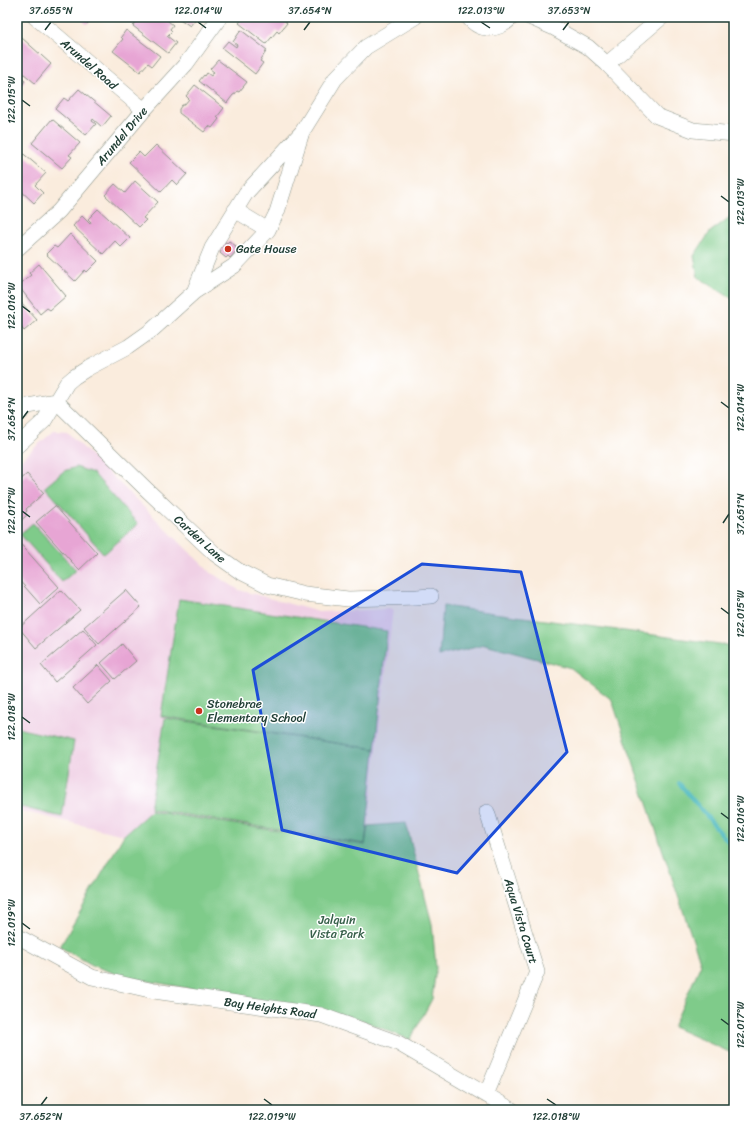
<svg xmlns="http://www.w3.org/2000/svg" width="751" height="1127" viewBox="0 0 751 1127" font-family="Sriracha,sans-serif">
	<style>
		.built { fill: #f0d0e5 }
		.green { fill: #7fcb8a; stroke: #4f845f }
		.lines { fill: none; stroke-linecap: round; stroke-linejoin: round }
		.stream { stroke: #49b8c0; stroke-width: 4 }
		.building { fill: #e7a5d4 }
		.street-casing { stroke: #8c9488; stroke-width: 16 }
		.street { stroke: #fff; stroke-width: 15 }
		.marked { fill: #1d4ed8; fill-opacity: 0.2; stroke: #1d4ed8; stroke-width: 3; stroke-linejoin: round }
		.ticks { fill: none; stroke: #1f3d34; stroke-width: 1.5 }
		.poi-dot { fill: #c8321e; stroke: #fff; stroke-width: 1.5 }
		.labels { text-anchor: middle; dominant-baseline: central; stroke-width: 3; stroke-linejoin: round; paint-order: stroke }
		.street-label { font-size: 12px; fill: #1f3d34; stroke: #fff }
		.poi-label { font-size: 12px; fill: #1f3d34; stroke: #fff; text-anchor: start }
		.park-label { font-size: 12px; fill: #37604a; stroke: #fff }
		.neatline { fill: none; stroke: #1f3d34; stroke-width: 1.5 }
		.ticks-label { font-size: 10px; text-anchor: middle; fill: #1f3d34 }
	</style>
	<rect width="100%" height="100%" fill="#fff"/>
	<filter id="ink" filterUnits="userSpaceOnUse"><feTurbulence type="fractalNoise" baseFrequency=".025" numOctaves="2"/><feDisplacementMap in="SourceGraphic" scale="8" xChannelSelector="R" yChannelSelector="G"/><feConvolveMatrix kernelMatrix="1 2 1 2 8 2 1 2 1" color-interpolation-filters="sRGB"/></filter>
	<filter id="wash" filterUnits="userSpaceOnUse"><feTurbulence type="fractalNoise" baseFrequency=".012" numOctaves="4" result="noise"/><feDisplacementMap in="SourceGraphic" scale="16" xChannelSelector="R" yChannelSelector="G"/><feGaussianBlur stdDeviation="0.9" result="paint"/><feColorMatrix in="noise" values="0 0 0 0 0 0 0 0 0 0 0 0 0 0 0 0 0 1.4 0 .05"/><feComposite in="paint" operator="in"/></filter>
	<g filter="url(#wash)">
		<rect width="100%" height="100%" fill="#faecdd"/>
		<!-- built -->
		<path class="built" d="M54 431 67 432 210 572 239 590 319 612 393 609 366 845 151 811 124 835 17 810V463Z"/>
		<!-- green -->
		<path class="green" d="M734 214V300L698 277 694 256 710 232Z
			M76 467 93 473 138 524 104 554 45 487 64 471Z
			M33 523 76 570 62 582 20 534Z
			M179 599 387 631 375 749 161 716Z
			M443 606 734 646V1054L673 1027 701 964 612 700 571 668 485 645 439 656Z
			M165 718 375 749 365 844 150 809Z
			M17 725 21 729 74 741 62 817 17 806Z
			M151 811 365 845 368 826 406 823 432 924 436 968 432 999 410 1040 357 1018 125 977 94 966 60 947 124 835Z"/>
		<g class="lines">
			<!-- stream -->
			<path class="stream" d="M679 783 734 849"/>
		</g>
		<g id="blocks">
			<!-- building -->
			<path class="building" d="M79 17H92L87 24Z
				M141 17H163L173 25 170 29 172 31 167 36 176 43 168 53 133 26Z
				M177 17H197L190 26Z
				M244 17H280L287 23 279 33 277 31 266 44 239 23Z
				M126 30 160 56 152 66 148 63 140 72 113 51 123 39 121 37Z
				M241 30 267 50 260 61 263 63 255 74 222 48 228 41 236 47 237 45 233 42Z
				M22 38 51 64 35 83 17 68V44Z
				M218 60 247 82 239 92 237 91 235 94 233 95 227 103 199 81 204 75 205 76 207 73 211 76 214 72 210 69Z
				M17 74 25 81 18 90 20 92 17 95Z
				M195 85 224 108 217 117 219 119 212 128 209 126 204 132 179 113V109L182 105H184L189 99 186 96Z
				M79 89 111 116 102 127 93 119 92 121 96 124 86 135 55 109 64 98 68 101Z
				M52 119 80 143 69 155 72 157 62 168 32 143Z
				M156 145 187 174 177 185 172 180 161 192 129 162 139 152 144 157Z
				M19 150 46 173 35 185 43 193 34 203 17 187V153Z
				M135 181 158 202 143 218 146 220 139 227 105 195 115 184 125 193Z
				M98 209 130 238 121 247 115 241 103 254 73 226 82 216 90 224 91 222 88 219Z
				M70 234 98 261 87 272 85 270 75 281 46 254 54 246 57 248Z
				M229 241 236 246 235 248 237 250 230 258 228 256 226 258 220 253 221 251 219 249 225 242 227 243Z
				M39 264 66 296 50 310 47 308 40 314 20 288 19 285 31 275 29 273Z
				M17 298 37 320 24 331 21 327 17 330Z
				M27 474 44 493 26 509 27 511 25 513 27 515 17 524V483Z
				M55 506 97 553 79 570 36 522Z
				M17 540 59 587 40 604 17 578Z
				M61 590 80 610 36 648 19 628Z
				M126 590 141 607 99 644 84 627Z
				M83 629 97 645 55 682 41 665Z
				M122 644 136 661 115 679 101 663Z
				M98 665 112 681 87 704 73 688Z"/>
		</g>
	</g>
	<g filter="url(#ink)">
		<use href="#blocks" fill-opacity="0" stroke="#8c9488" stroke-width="1"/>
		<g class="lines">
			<defs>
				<path id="street" d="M35 17 144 110
					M468 17C481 33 499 31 512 17
					M529 17 554 28 588 47 607 64 657 116 693 130 734 134
					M607 64 662 17
					M235 210 268 230
					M17 249 59 211 144 110 186 64 220 17
					M194 292 212 248 246 193 302 132 335 79 366 47 415 17
					M56 401 146 489 215 554 239 571 267 585 305 594 348 599 417 597 431 596
					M17 416 28 406 56 401
					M17 446 44 421 67 383 74 377 88 368 128 347 152 330 194 292 234 266 268 230 277 212 302 132
					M17 936 92 977 154 991 321 1015 398 1043 512 1110
					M486 1095 537 972 487 812"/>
			</defs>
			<!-- street casing -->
			<use href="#street" class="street-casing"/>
			<!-- street -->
			<use href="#street" class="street"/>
		</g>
	</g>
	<!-- marked area -->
	<path class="marked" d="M422 564 521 572 567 752 457 873 282 830 253 670Z"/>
	<!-- ticks -->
	<path class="ticks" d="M198 22 206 28M481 22 490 28M45 30 51 22M304 30 310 22M563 30 569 22M22 100 30 106M721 196 729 202M22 306 30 312M721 402 729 408M22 419 28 411M22 511 30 517M723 523 729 514M721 608 729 614M22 717 30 723M721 813 729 819M22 923 30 929M721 1019 729 1025M264 1099 272 1105M547 1099 556 1105M41 1105 47 1097"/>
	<!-- markers -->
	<g class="poi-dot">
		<circle cx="228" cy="249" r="4"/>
		<circle cx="199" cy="711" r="4"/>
	</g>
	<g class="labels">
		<!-- street labels -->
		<g class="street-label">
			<text transform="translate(89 64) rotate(41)">Arundel Road</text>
			<text transform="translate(122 136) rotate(-50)">Arundel Drive</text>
			<text transform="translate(200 539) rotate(42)">Carden Lane</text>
			<text transform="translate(521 921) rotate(73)">Aqua Vista Court</text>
			<text transform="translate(270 1008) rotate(8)">Bay Heights Road</text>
		</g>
		<!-- poi labels -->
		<g class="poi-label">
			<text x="236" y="249">Gate House</text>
			<text x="207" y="704">Stonebrae<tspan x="207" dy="14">Elementary School</tspan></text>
		</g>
		<!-- park labels -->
		<g class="park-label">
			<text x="337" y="920">Jalquin<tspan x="337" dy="14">Vista Park</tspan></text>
		</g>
	</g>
	<!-- margin -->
	<rect width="751" height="1127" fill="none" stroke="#fff" stroke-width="44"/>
	<rect x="22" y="22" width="707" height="1083" class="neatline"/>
	<g class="ticks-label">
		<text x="51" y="14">37.655°N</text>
		<text x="198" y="14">122.014°W</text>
		<text x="310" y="14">37.654°N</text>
		<text x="481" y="14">122.013°W</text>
		<text x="569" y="14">37.653°N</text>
		<text transform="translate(11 100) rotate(-90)" y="4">122.015°W</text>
		<text transform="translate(740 202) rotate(-90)" y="4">122.013°W</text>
		<text transform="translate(11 306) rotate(-90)" y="4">122.016°W</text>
		<text transform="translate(740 408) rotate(-90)" y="4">122.014°W</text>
		<text transform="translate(11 419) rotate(-90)" y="4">37.654°N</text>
		<text transform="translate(11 511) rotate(-90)" y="4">122.017°W</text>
		<text transform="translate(740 514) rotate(-90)" y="4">37.651°N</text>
		<text transform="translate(740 614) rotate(-90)" y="4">122.015°W</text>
		<text transform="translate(11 717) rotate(-90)" y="4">122.018°W</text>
		<text transform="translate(740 819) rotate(-90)" y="4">122.016°W</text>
		<text transform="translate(11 923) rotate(-90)" y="4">122.019°W</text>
		<text transform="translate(740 1025) rotate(-90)" y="4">122.017°W</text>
		<text x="41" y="1120">37.652°N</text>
		<text x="272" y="1120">122.019°W</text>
		<text x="556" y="1120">122.018°W</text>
	</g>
</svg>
